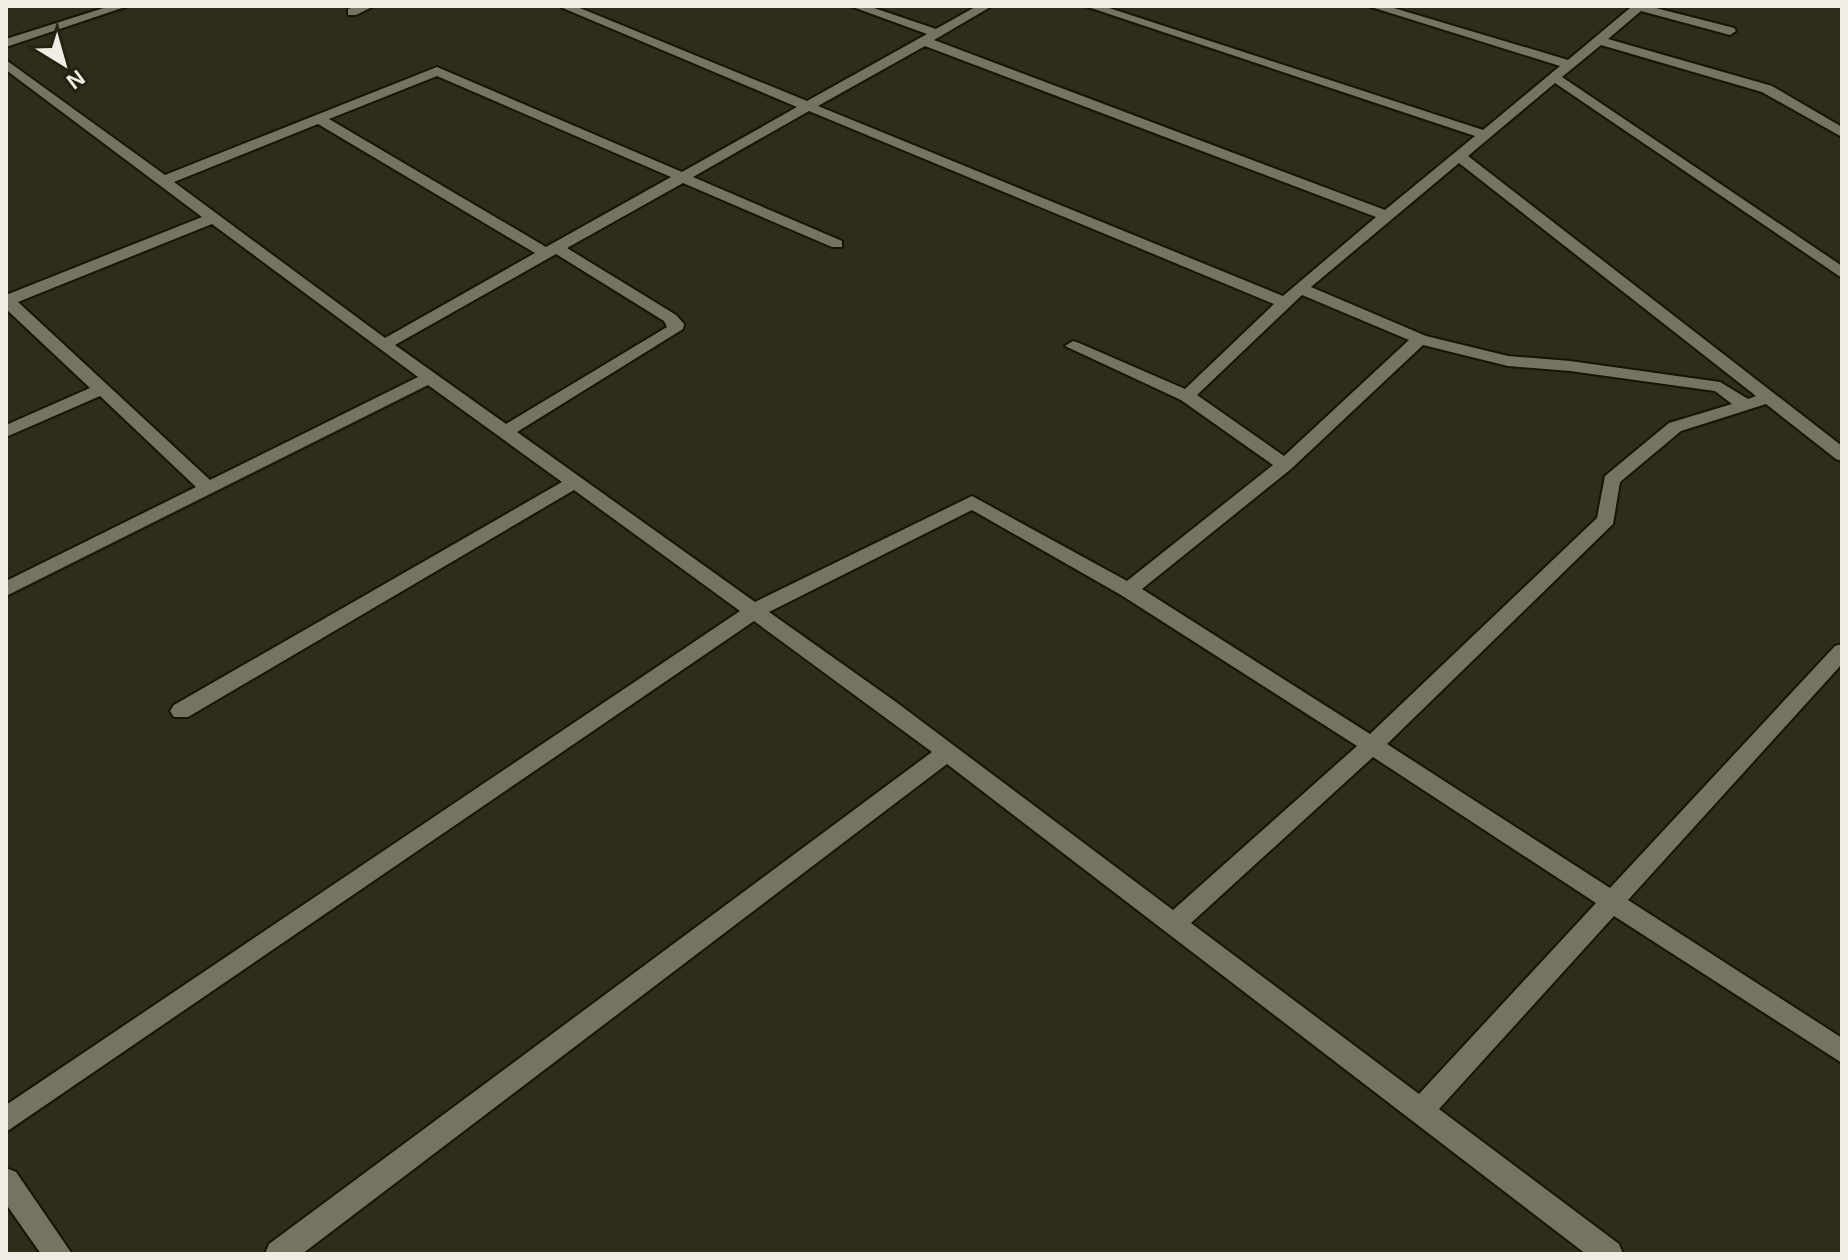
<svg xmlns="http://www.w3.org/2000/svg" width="1848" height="1260" viewBox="0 0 1848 1260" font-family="Arial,sans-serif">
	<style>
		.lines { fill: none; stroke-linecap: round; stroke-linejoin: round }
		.minor-casing { stroke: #171405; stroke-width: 4 }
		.minor { fill: #777361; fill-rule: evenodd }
	</style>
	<rect width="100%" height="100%" fill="#2f2c1c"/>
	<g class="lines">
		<defs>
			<path id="minor" d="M110 6H128L6 47V39Z
				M357 6H374L356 15H348V9Z
				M558 6H575L807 101 927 34 850 6H868L936 29 977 6H992L934 40 1385 210 1475 136 1085 6H1103L1483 130 1560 66 1368 6H1387L1568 60 1630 8 1628 6H1648L1734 28 1736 31 1730 35 1641 11 1608 39 1772 86 1842 127V137L1762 92 1601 45 1562 77 1842 266V278L1555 83 1468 156 1842 446V461L1836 459 1766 404 1681 431 1620 482 1613 524 1387 744 1610 888 1835 646 1842 644V664L1628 900 1842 1038V1063L1614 916 1439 1109 1619 1244 1623 1254H1586L947 764 302 1254H265L269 1244 932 752 754 621 6 1132V1105L740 611 574 490 188 717H174L170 711 174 705 562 482 428 385 6 596V581L196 487 100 396 6 437V425L90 388 6 309V295L202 217 6 70V60L165 175 437 67 682 172 797 107ZM925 46 1376 217 1283 296 818 106ZM437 76 671 177 546 247 329 119ZM809 111 1274 304 1185 389 1079 343 1073 341 1065 346 1181 400 1273 465 1127 581 972 496 755 602 517 432 683 329 684 324 676 315 567 248 683 183 832 247H842V241L693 177ZM318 124 535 253 385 338 174 182ZM1459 163 1756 396 1748 399 1720 382 1570 361 1508 356 1426 336 1311 287ZM212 224 418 377 210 480 18 302ZM556 254 664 321 667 327 506 424 395 345ZM1302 295 1409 340 1284 456 1197 395ZM1423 345 1508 366 1570 371 1715 391 1732 404 1669 423 1605 476 1597 518 1370 734 1142 589 1291 469ZM972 510 1121 595 1357 746 1173 910 896 702 769 612ZM1373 757 1596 903 1419 1094 1191 923Z
				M6 1168 16 1172 72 1254H41L6 1204Z"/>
		</defs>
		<!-- minor casing -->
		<use href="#minor" class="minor-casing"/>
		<!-- minor -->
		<use href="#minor" class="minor"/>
	</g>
	<!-- border -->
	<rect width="1848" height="1260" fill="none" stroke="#f0eee4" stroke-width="16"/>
	<!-- north arrow -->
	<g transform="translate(64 64) rotate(143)" stroke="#252212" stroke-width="6" paint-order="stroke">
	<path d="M0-6L14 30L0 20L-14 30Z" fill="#f0eee4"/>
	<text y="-12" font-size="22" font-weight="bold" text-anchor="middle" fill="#f0eee4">N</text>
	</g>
</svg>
